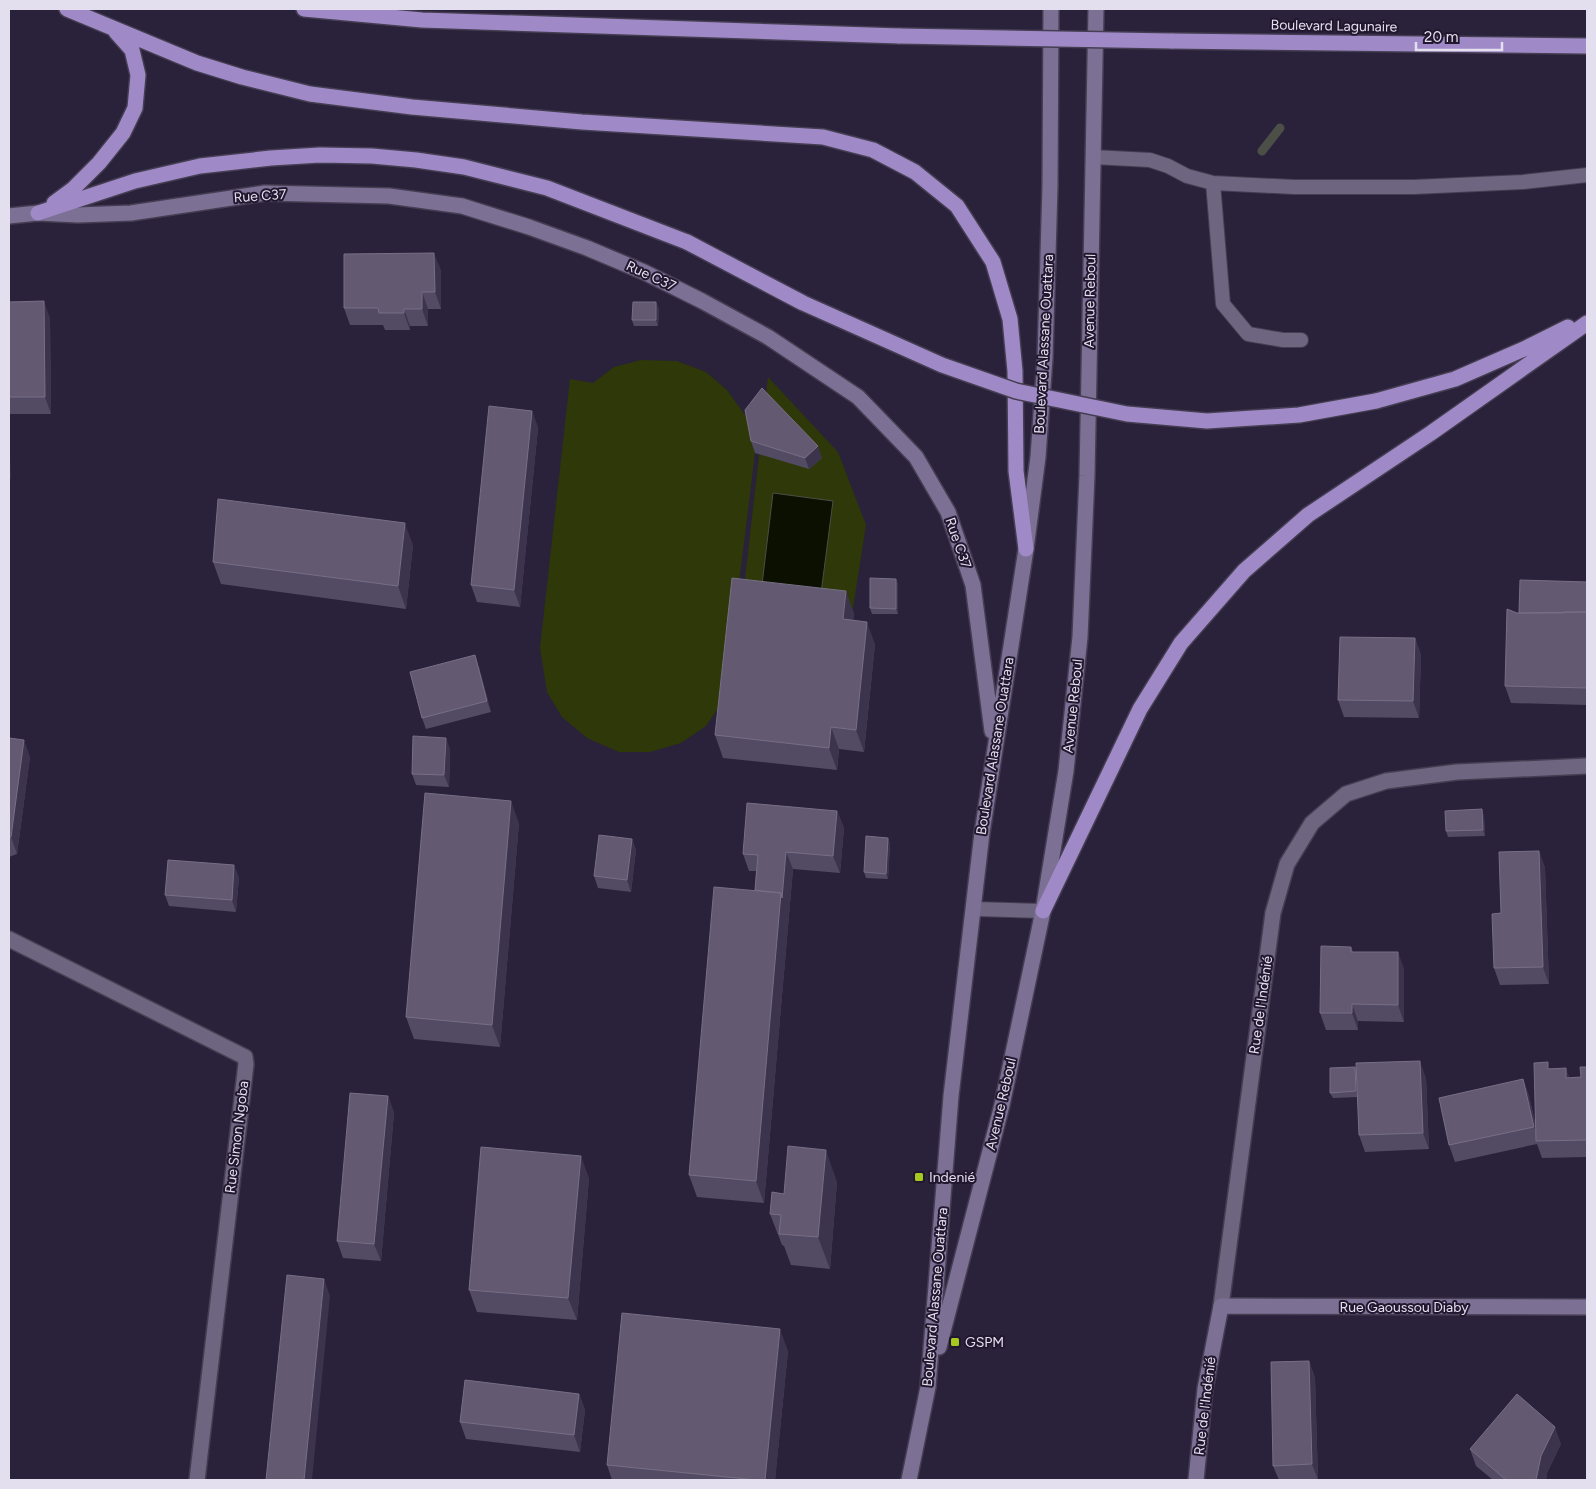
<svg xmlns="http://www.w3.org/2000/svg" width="1596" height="1489" viewBox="0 0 1596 1489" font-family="Figtree,sans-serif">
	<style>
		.green { fill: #2e3808 }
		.water { fill: #0b1000; stroke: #4c4e48 }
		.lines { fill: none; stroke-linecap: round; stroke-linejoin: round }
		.stream { stroke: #4c4e48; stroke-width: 9 }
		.lane-casing { stroke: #453e52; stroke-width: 16 }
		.street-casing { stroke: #453e52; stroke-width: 18 }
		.secondary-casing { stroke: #453e52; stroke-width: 18 }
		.highway-casing { stroke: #453e52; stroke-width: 18 }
		.lane { stroke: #6e6580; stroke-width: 14 }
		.street { stroke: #6e6580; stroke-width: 15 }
		.secondary { stroke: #7d7095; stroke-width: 15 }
		.highway { stroke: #9f8ac7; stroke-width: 15 }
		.highway-bridge-casing { stroke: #453e52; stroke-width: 18; stroke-linecap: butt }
		.highway-bridge { stroke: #9f8ac7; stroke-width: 15 }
		.wall { fill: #534a64 }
		.shaded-wall { fill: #3c334d }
		.building { fill: #635a72; stroke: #776f86 }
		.poi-dot { fill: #a7c81f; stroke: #21182f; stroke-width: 2 }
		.labels { text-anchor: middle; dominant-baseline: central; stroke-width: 4; stroke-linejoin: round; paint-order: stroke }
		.street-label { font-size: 14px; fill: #e4dfef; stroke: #21182f }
		.poi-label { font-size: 14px; fill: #e4dfef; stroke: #21182f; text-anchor: start }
	</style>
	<rect width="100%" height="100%" fill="#2a223a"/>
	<!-- green -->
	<path class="green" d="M641 360 677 361 706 372 727 390 750 422 755 453 725 698 706 726 681 743 650 752H619L587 738 562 717 547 692 540 648 570 379 593 383 614 367Z
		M768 377 838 452 866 525 853 608 743 596Z"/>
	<!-- water -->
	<path class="water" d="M773 493 833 501 820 601 761 593Z"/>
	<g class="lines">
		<!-- stream -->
		<path class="stream" d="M1262 151 1280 128"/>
		<defs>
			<path id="lane" d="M1093 157 1150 160 1168 166 1187 176 1213 183 1294 187H1414L1523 182 1587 175
				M1213 183 1223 304 1248 334 1283 340H1301
				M974 909 1043 911"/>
			<path id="street" d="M9 939 245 1057 246 1064 197 1480
				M1221 1306 1273 913 1287 864 1312 823 1346 794 1386 781 1457 772 1587 766"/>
			<path id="secondary" d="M9 216 38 213 78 215 131 213 265 193 389 196 462 206 529 227 587 248 644 272 702 301 768 337 858 397 916 457 948 512 973 585 992 731
				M939 1347 1002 1105 1043 911 1066 771 1080 637 1087 476 1096 9
				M909 1480 928 1387 951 1096 982 833 1026 549 1038 457 1045 358 1050 186 1051 9
				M1196 1480 1205 1389 1221 1306 1587 1307"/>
			<path id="highway" d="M67 9 197 63 242 77 310 94 412 107 582 122 823 137 873 150 915 172 957 206 993 262 1010 319 1015 371 1016 471 1026 549
				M304 9 422 20 900 36
				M1171 41 1587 46
				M54 203 73 189 99 163 123 133 135 108 138 75 132 50 116 32
				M38 213 135 181 200 166 271 158 320 155 372 156 416 160 464 167 547 188 687 242
				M1376 401 1455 379 1524 349 1568 327
				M1043 911 1140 709 1181 643 1244 571 1308 515 1431 433 1587 323"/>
		</defs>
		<!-- lane casing -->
		<use href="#lane" class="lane-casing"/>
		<!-- street casing -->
		<use href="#street" class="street-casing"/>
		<!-- secondary casing -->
		<use href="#secondary" class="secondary-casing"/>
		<!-- highway casing -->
		<use href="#highway" class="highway-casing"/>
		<!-- lane -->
		<use href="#lane" class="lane"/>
		<!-- street -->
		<use href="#street" class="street"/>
		<!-- secondary -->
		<use href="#secondary" class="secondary"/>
		<!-- highway -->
		<use href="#highway" class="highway"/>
		<defs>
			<path id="highway-bridge" d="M900 36 1171 41
				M687 242 803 303 942 365 1016 391 1127 414 1207 421 1299 415 1376 401"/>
		</defs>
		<!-- highway-bridge casing -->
		<use href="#highway-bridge" class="highway-bridge-casing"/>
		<!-- highway-bridge -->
		<use href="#highway-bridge" class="highway-bridge"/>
	</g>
	<!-- wall -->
	<path class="wall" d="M441 270V309H428V326H410V330H385L383 325H350L344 308Z
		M9 302 50 318 51 414H9Z
		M659 308 658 326H634L632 320Z
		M532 411 538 428 520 607 477 602 471 585Z
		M751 441 822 458 809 469 755 453Z
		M413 545 406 609 221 584 213 562Z
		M896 579 898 584V614H872L870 608Z
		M1587 582V705L1511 703 1505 686 1517 613H1519Z
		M854 613 853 620 875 644 864 752 839 749 837 770 723 758 715 735Z
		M1415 638 1421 655 1419 718 1344 717 1338 700Z
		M479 667 491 712 426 729 422 718Z
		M9 738 30 757 17 854 9 857Z
		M450 749 449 787 416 785 412 774Z
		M837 811 844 828 840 873 793 869 764 1203 697 1197 689 1175 755 890 756 871H749L743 854Z
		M1484 815 1485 836 1448 837 1446 831Z
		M519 823 500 1047 414 1039 406 1017Z
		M888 838 890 844 888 879 866 878 864 872Z
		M632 839 636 850 631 892 598 888 594 876Z
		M1539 851 1545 868 1549 984 1500 985 1494 968 1501 913Z
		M239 877 236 912 169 906 165 895Z
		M1351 947 1353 952 1404 969V1022L1358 1021V1030H1326L1320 1013Z
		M1355 1067 1357 1071 1426 1078 1429 1149 1365 1152 1359 1135 1358 1097 1333 1098 1330 1093Z
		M1587 1067V1157L1542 1158 1537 1144 1455 1162 1449 1145 1523 1079 1529 1096 1536 1126 1550 1068 1570 1078 1581 1077Z
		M388 1096 394 1113 381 1261 343 1258 337 1241Z
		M589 1178 577 1320 477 1312 469 1290Z
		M837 1182 830 1269 791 1265 784 1246 782 1245 770 1214 784 1194Z
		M788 1351 775 1480H612L607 1465Z
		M1309 1361 1315 1378 1318 1480H1279L1273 1466Z
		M579 1394 585 1410 580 1452 466 1439 460 1422Z
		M1561 1444 1547 1473 1546 1480H1493L1476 1466 1470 1449Z"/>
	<!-- shaded-wall -->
	<path class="shaded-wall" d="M434 253 441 270V309L435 292Z
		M422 292 428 309V326L422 309Z
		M44 301 50 318 51 414 45 397Z
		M656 302 659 308 658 326 656 320Z
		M404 309 410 326V330L404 313Z
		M532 411 538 428 520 607 514 590Z
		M9 436 11 480 9 474Z
		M818 446 822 458 809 469 805 458Z
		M405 523 413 545 406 609 398 586Z
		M896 579 898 584V614L896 609Z
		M846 591 854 613 851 641 843 619Z
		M867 622 875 644 864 752 856 730Z
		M1415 638 1421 655 1419 718 1413 701Z
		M475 655 479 667 491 712 487 701Z
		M831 727 839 749 837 770 829 748Z
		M446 738 450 749 449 787 444 775Z
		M24 740 30 757 17 854 11 837Z
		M511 801 519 823 500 1047 492 1025Z
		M1482 809 1484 815 1485 836 1483 830Z
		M837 811 844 828 840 873 833 856Z
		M888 838 890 844 888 879 886 874Z
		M632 839 636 850 631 892 627 880Z
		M1539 851 1545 868 1549 984 1543 967Z
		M786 852 793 869 764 1203 756 1181 781 893Z
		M234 865 239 877 236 912 232 900Z
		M1398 952 1404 969V1022L1398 1005Z
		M1352 1004 1358 1021V1030L1352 1013Z
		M1420 1061 1426 1078 1429 1149 1423 1133Z
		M1355 1067 1357 1073 1358 1097 1356 1091Z
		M1566 1068 1572 1085 1566 1078Z
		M1523 1079 1529 1096 1539 1141 1534 1127Z
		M388 1096 394 1113 381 1261 374 1244Z
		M826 1150 837 1182 830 1269 818 1237Z
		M581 1156 589 1178 577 1320 568 1298Z
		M324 1279 330 1296 312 1480H304Z
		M780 1329 788 1351 775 1480H765Z
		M1309 1361 1315 1378 1318 1480 1312 1464Z
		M579 1394 585 1410 580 1452 574 1435Z
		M1555 1427 1561 1444 1547 1473 1546 1480H1536L1541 1456Z"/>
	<!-- building -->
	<path class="building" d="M434 253 435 292H422V309H404V313H379L378 308H344V254Z
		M44 301 45 397H9V302Z
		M633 302H656V320H632Z
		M762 388 818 446 805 458 751 441 745 410Z
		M489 406 532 411 514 590 471 585Z
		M218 499 405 523 398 586 213 562Z
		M732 578 846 591 843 619 867 622 856 730 831 727 829 748 715 735Z
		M870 578 896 579V609L870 608Z
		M1520 580 1587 582V612H1564L1563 613H1519Z
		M1507 609 1517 613 1587 612V688L1505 686Z
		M1340 637 1415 638 1413 701 1338 700Z
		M475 655 487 701 422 718 410 672Z
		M413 736 446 738 444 775 412 774Z
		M9 738 24 740 11 837 9 838Z
		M425 793 511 801 492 1025 406 1017Z
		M747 803 837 811 833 856 786 852 782 898 781 893 755 890 758 855 743 854Z
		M1482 809 1483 830 1446 831 1445 811Z
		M599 835 632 839 627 880 594 876Z
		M866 836 888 838 886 874 864 872Z
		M1539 851 1543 967 1494 968 1492 914 1501 913 1499 852Z
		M168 860 234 865 232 900 165 895Z
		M714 887 781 893 756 1181 689 1175Z
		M1321 946 1351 947V952H1398V1005L1352 1004V1013H1320Z
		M1420 1061 1423 1133 1359 1135 1356 1063Z
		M1548 1062V1069L1566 1068V1078L1581 1077 1580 1067H1587V1140L1536 1141 1534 1063Z
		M1355 1067 1356 1091 1330 1093V1068Z
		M1523 1079 1534 1127 1449 1145 1439 1098Z
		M350 1093 388 1096 374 1244 337 1241Z
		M788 1146 826 1150 818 1237 779 1234 781 1215 770 1214 772 1192 784 1194Z
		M481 1147 581 1156 568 1298 469 1290Z
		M287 1275 324 1279 304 1480H266Z
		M622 1313 780 1329 765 1480H757L607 1465Z
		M1309 1361 1312 1464 1273 1466 1271 1362Z
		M465 1380 579 1394 574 1435 460 1422Z
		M1517 1394 1555 1427 1541 1456 1536 1480H1506L1470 1449Z"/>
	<!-- markers -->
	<g class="poi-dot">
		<rect x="914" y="1172" width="10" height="10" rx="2.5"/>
		<rect x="950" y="1337" width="10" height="10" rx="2.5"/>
	</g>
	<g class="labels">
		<!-- street labels -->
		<g class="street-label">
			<text transform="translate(1334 26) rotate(1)">Boulevard Lagunaire</text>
			<text transform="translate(260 196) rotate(-4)">Rue C37</text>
			<text transform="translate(651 276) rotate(25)">Rue C37</text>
			<text transform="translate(1090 301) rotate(-89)">Avenue Reboul</text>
			<text transform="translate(1044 344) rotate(-87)">Boulevard Alassane Ouattara</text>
			<text transform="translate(958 543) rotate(71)">Rue C37</text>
			<text transform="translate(1073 706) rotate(-84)">Avenue Reboul</text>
			<text transform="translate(995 746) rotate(-81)">Boulevard Alassane Ouattara</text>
			<text transform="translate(1261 1005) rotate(-82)">Rue de l'Indénié</text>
			<text transform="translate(1001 1104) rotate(-77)">Avenue Reboul</text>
			<text transform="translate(237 1137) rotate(-83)">Rue Simon Ngoba</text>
			<text transform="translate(935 1297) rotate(-85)">Boulevard Alassane Ouattara</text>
			<text x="1404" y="1307">Rue Gaoussou Diaby</text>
			<text transform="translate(1205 1406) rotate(-83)">Rue de l'Indénié</text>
		</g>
		<!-- poi labels -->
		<g class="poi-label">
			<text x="929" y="1177">Indenié</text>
			<text x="965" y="1342">GSPM</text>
		</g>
	</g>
	<!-- border -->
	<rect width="1596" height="1489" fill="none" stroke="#e4dfef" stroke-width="20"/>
	<!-- scale -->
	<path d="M1416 42v8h86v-8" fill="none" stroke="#e4dfef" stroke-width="2.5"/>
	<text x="1424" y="42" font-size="15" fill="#e4dfef" stroke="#21182f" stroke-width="4" paint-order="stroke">20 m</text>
</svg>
